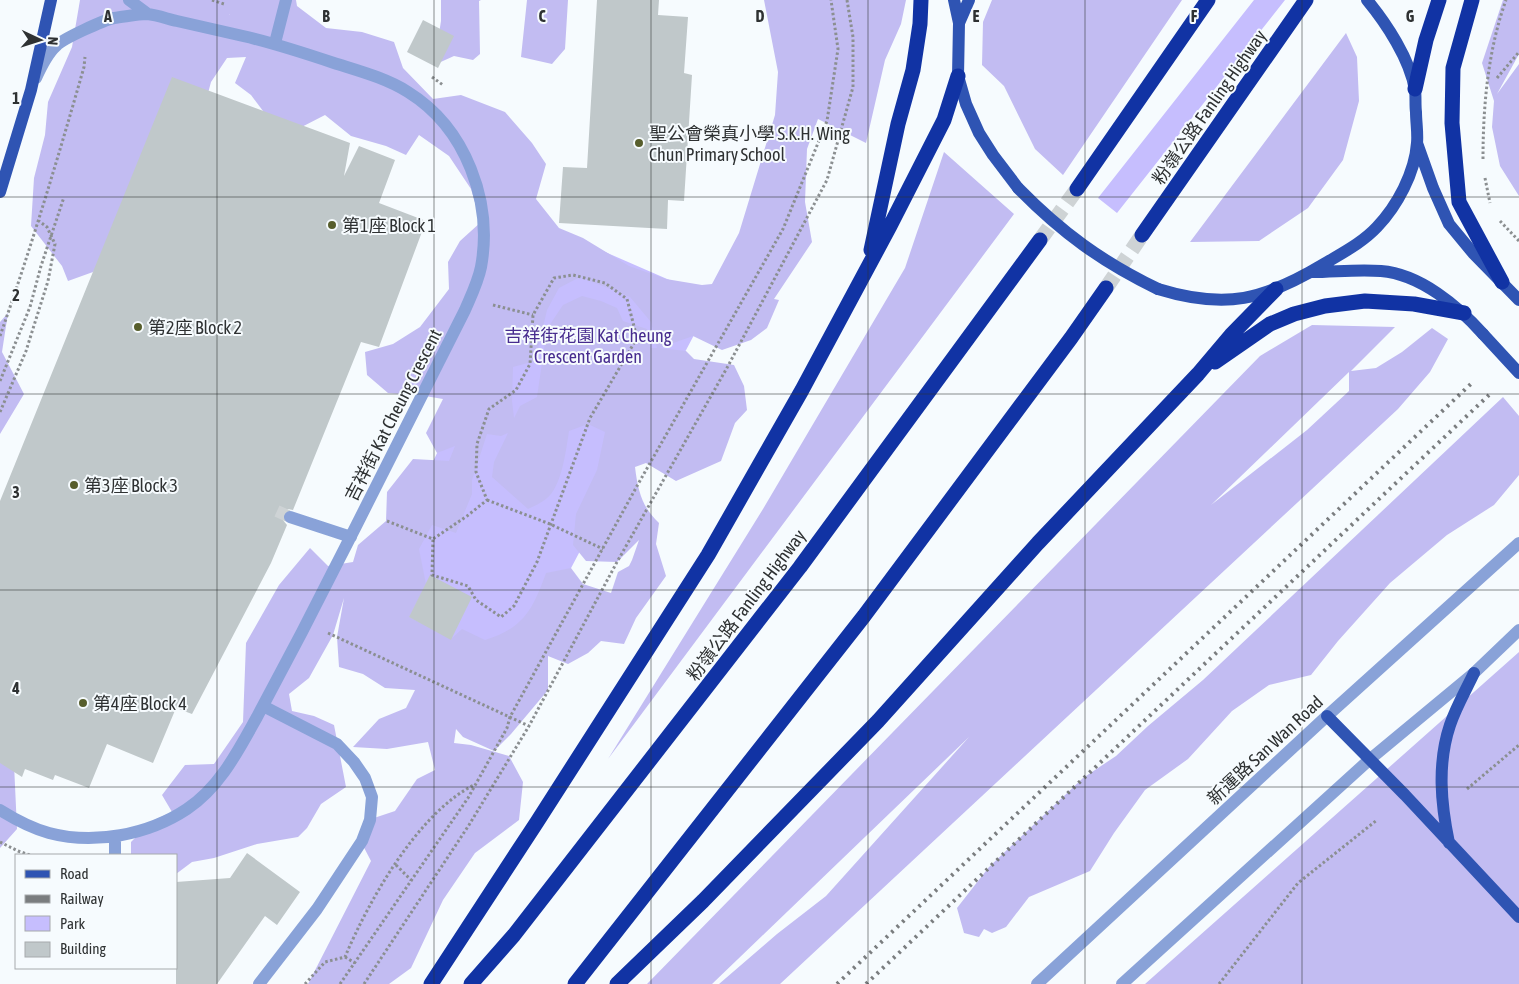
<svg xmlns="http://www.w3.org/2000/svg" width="1519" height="984" viewBox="0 0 1519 984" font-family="'Asap Condensed','Noto Sans SC',sans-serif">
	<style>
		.green { fill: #c6befe }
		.forest { fill: #c2bcf2; fill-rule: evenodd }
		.building { fill: #c0c8ca }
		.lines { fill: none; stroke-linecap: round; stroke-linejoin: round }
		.minor-tunnel { stroke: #ced3d5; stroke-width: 12; stroke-dasharray: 12 6; stroke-linecap: butt }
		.highway-tunnel { stroke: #ced3d5; stroke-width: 15; stroke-dasharray: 15 8; stroke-linecap: butt }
		.path { stroke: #8b8f91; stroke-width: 3; stroke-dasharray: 2.5 2.5; stroke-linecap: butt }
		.minor { stroke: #89a2d8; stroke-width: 12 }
		.major { stroke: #2f54b3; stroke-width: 12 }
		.highway { stroke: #1133a4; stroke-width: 15 }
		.rail { stroke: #7a7d7f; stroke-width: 4; stroke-dasharray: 2.5 5; stroke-linecap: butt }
		.major-bridge { stroke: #2f54b3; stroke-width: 12 }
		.grid { fill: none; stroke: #2e3132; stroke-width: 1; stroke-opacity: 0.55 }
		.poi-dot { fill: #575e2c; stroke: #f6fbfe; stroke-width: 2 }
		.labels { text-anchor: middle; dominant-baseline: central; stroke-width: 4; stroke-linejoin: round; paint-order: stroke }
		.street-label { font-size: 18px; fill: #2e3132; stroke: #f6fbfe }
		.poi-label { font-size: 18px; fill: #2e3132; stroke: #f6fbfe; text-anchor: start }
		.park-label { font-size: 18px; fill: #472c8f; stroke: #f6fbfe }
		.grid-label { font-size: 16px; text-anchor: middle; font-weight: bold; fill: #2e3132; stroke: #f6fbfe; stroke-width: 4; stroke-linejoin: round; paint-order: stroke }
	</style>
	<rect width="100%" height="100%" fill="#f6fbfe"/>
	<!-- green -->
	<path class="green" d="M1254 0H1285L1117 213 1098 198Z
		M511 211 713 299 503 697 353 625 508 308Z"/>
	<!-- forest -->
	<path class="forest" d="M80 0H236L229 15 236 0H296L297 6 326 28 362 32 394 42 403 68 433 99 461 95 505 112 532 143 546 164 536 199 559 228 583 238 629 266 666 279 702 285 712 284 739 233 775 115 778 72 764 0H906L901 24 885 60 866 143 818 119 807 149 805 202 812 242 774 299 779 300 767 328 751 340 722 350 693 336 659 348 686 351 694 359 734 365 744 386 747 410 735 423 721 461 676 481 646 463 635 467C638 491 642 507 659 523L656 544 666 576 636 618 624 644 601 641 588 653 568 664 548 656V690L511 734 494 751 463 737 456 729 454 743 471 745 509 756 523 782 519 820 475 853 443 900 411 968 389 984H308L371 861 359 838 371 819 395 811 417 779 435 770 428 742 387 749 353 747 379 719 406 708 415 690 385 688 363 674 339 667 337 637 344 598 333 635 309 678 289 694 292 711 314 716 334 725 346 787 321 804 307 828 298 837 257 844 214 858 192 862 176 874V855H131V842L152 821 172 812 162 795 185 765 214 764 243 722 246 643 279 585 310 548 328 566 353 562 358 545 386 521 387 492 413 459 449 461 455 446 437 453 426 433 443 399 419 395 388 393 367 375 365 352 393 344 420 327 449 289 448 262 460 241 481 222 471 189 449 156 419 135 406 155 386 146 351 136 325 115 288 134 269 119 251 95 235 83 246 57 227 58 211 82 204 108 93 272 68 281 62 266 31 226 34 178 45 135 48 102 72 47ZM580 277 630 297 651 322 657 348H651L647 329 623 321 617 308 601 301 582 296 563 305 547 329 537 397 520 406 514 418 512 401 513 367 535 361 547 310 559 288ZM588 424 605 432 597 470 576 514 573 545 586 561 617 562 639 540 632 560 629 566 618 572 611 593 583 584 571 568 546 573C533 609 524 628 485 640L462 629 451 639 409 617 426 584 419 549 432 525 456 533 472 494V480L487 434 501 436 508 433 494 462 492 477 528 509C534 506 541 503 546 499 562 487 566 450 569 431Z
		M441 0H481L479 1 480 54 473 60 454 56 434 65 441 21Z
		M527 0H568L565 49 552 64 521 57Z
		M992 0H1182L1063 175 1035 149 1004 86 982 65 983 22Z
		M1503 0H1519V54L1497 94 1519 64V196L1500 166 1492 127 1494 101 1482 63Z
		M1346 33 1357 57 1359 101 1343 160 1308 208 1259 241 1190 242Z
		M944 152 1014 214 608 759 763 509 905 268Z
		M8 313 2 352 24 394 0 434V322Z
		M1312 325 1395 327 1351 371 1376 368 1402 352 1432 328 1448 339 1430 372 1398 409 780 984H719L777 934 826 896 969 737 712 984H647L1260 356ZM1349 372V391L1307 430 1211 505Z
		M1503 397 1519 416V475L1494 505 1447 535 1390 583 1338 641 1311 675 1269 685 1232 711 1188 759 1145 790 1114 833 1090 871 1029 897 1006 927 992 933 984 929 979 937 964 933 957 908 989 867 1044 815 1083 778 1116 756 1148 726 1203 680Z
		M1519 652V984H1145Z
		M0 758 14 764 17 829 0 848Z"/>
	<!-- building -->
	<path class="building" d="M597 0H659L658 15 688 17 684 73 692 75 684 201 668 200 667 229 559 223 563 167 587 168Z
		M423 20 454 36 438 68 407 52Z
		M172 77 350 143 344 176 359 146 395 160 379 203 426 221 379 347 361 342 293 510 288 509 282 514V519L287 525 271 563 192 714 176 708 153 763 107 744 89 788 55 775 53 780 25 769 22 777 0 763V501Z
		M430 575 472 597 451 640 409 617Z
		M247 853 300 892 277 925 265 916 217 984H176V882L230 878Z"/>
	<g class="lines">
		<!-- minor-tunnel -->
		<path class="minor-tunnel" d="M277 511 290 517"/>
		<!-- highway-tunnel -->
		<path class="highway-tunnel" d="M1040 240 1077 189
			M1106 288 1142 235"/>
		<!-- path -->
		<path class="path" d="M212 0 224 4
			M432 77 443 85
			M1497 78 1519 52
			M1483 159C1483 106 1488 50 1506 0
			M1485 178 1490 203
			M1500 221 1519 241
			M493 305 533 315
			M0 336C31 248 58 158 84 67L85 57
			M0 381 30 307 41 266 64 197
			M0 412 26 351 48 281 55 244 47 227 39 221
			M487 500 550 524 603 549
			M387 521 433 539 432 575 468 586 476 600 501 617 514 606 537 562 590 418 637 338 627 299 605 283 573 275 554 278 533 315 530 364 516 390 489 409 477 444 476 472 487 500 467 516 433 539
			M328 633 529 726
			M1467 789 1519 745
			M0 842 18 851 30 855
			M396 865 411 880
			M345 957 355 963
			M305 984 325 962 345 957C369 900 419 811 476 784
			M340 984 468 798 507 728 510 717 637 486 783 229 827 121 838 49 831 0
			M364 984 469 825 529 726 617 562 728 366 827 180 853 87V37L847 0
			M1219 984 1298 883 1377 820"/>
		<!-- minor -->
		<path class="minor" d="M129 0 148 14
			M275 43 286 0
			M290 517 351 537
			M0 810C16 820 31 828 49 833 94 845 148 835 187 809 220 787 238 751 257 717 272 689 287 660 302 632 357 525 411 417 465 310 471 296 478 282 481 267 493 202 466 128 408 92 386 78 359 71 334 63 304 53 274 43 243 36 221 31 199 26 177 21 168 19 157 15 147 14 137 14 124 17 114 18 104 20 62 39 56 46 47 54 41 67 36 78
			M115 836V855
			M259 984 317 909 362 841 370 820 372 797 365 778 354 762 337 744 263 706
			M1037 984 1327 716 1519 543
			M1122 984 1369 760 1474 673 1519 630"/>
		<!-- major -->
		<path class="major" d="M954 0 959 23
			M969 0 959 23 958 76 966 104 979 133 993 155 1018 188
			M1417 143 1433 188 1449 224 1473 253 1519 300
			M0 192 31 90 51 0
			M1312 272C1334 272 1358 269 1381 271 1420 274 1458 306 1483 334
			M1158 289C1226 310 1264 300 1324 264 1342 253 1362 243 1377 227 1397 206 1415 173 1417 143 1418 133 1416 122 1416 112 1415 105 1416 97 1415 90 1410 59 1386 23 1367 0
			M1327 716 1405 795 1519 917
			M1449 843C1441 804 1437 764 1450 725 1456 707 1466 690 1474 673"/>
		<!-- highway -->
		<path class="highway" d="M1472 0 1453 68 1452 123 1459 202 1502 282
			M1415 89 1426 40 1439 0
			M1077 189 1208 0
			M1142 235 1306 0
			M871 250 898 124 913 70 920 24 921 0
			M1215 362 1270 324 1294 314 1325 306 1365 301 1414 304 1464 313
			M431 984 537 822 708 555 802 390 890 226 944 120 958 76
			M471 984 514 935 800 567 1040 240
			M575 984 864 616 1071 338 1106 288
			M617 984 703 901 878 721 1038 543 1198 374 1231 335 1276 289"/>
		<!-- rail -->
		<path class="rail" d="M837 984 1474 381
			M866 984 1489 395"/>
		<!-- major-bridge -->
		<path class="major-bridge" d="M1018 188C1061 232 1102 262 1158 289
			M1483 334 1519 373"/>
	</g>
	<!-- grid -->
	<path class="grid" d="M217 0V984M434 0V984M651 0V984M868 0V984M1085 0V984M1302 0V984M0 197H1519M0 394H1519M0 590H1519M0 787H1519"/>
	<!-- markers -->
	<g class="poi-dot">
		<circle cx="639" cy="143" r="5"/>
		<circle cx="332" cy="225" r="5"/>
		<circle cx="138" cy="327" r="5"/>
		<circle cx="74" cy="485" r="5"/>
		<circle cx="83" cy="703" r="5"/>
	</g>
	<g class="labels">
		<!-- street labels -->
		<g class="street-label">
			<text transform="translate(1209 107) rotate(-55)">粉嶺公路 Fanling Highway</text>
			<text transform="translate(393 415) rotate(-63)">吉祥街 Kat Cheung Crescent</text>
			<text transform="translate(746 605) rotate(-53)">粉嶺公路 Fanling Highway</text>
			<text transform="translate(1265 750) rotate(-43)">新運路 San Wan Road</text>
		</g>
		<!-- poi labels -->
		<g class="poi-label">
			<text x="649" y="133">聖公會榮真小學 S.K.H. Wing<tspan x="649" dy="21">Chun Primary School</tspan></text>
			<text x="342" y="225">第1座 Block 1</text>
			<text x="148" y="327">第2座 Block 2</text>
			<text x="84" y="485">第3座 Block 3</text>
			<text x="93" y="703">第4座 Block 4</text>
		</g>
		<!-- park labels -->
		<g class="park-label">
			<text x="588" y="335">吉祥街花園 Kat Cheung<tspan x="588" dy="21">Crescent Garden</tspan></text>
		</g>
	</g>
	<g class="grid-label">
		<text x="108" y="22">A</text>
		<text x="326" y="22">B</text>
		<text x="542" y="22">C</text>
		<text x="760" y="22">D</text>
		<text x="976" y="22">E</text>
		<text x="1194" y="22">F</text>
		<text x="1410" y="22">G</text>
		<text x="16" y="104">1</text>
		<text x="16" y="301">2</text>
		<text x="16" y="498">3</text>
		<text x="16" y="694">4</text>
	</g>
	<!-- legend -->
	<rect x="15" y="854" width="162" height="115" fill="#f6fbfe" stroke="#a6aaac"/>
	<rect x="25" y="870" width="25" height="8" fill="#2f54b3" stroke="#a6aaac"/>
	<text x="60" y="879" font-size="15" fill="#2e3132">Road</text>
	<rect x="25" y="895" width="25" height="8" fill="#7a7d7f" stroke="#a6aaac"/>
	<text x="60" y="904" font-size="15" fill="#2e3132">Railway</text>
	<rect x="25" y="916" width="25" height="15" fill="#c6befe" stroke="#a6aaac"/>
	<text x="60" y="929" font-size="15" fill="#2e3132">Park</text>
	<rect x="25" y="942" width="25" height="15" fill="#c0c8ca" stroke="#a6aaac"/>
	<text x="60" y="954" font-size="15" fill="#2e3132">Building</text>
	<!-- north arrow -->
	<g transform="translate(40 40) rotate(94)" stroke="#f6fbfe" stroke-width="4" paint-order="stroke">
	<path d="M0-4L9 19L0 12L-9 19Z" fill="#2e3132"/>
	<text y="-8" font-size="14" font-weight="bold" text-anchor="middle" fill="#2e3132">N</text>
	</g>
</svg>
